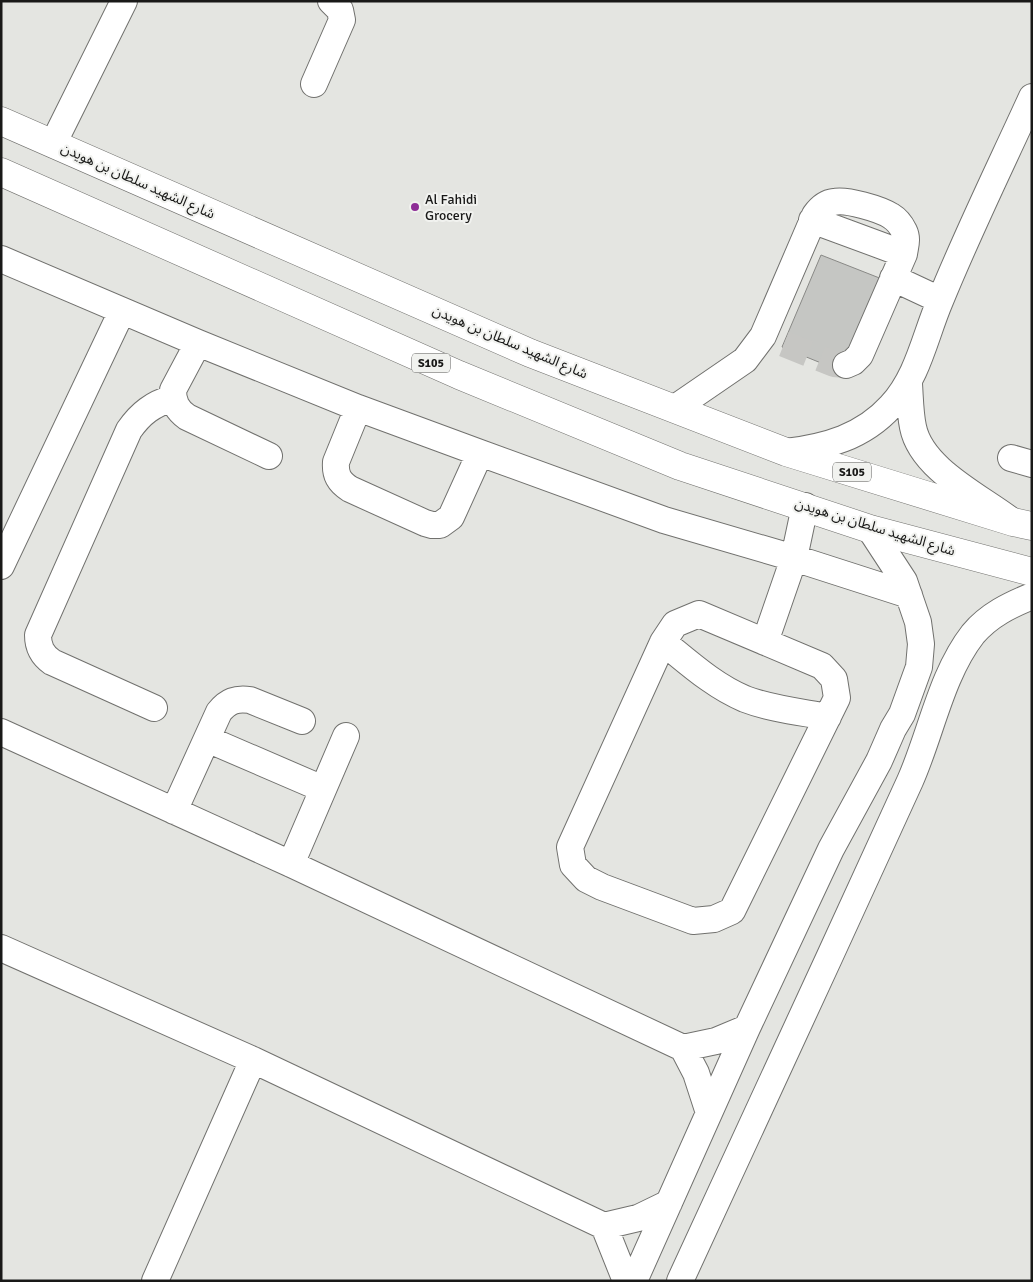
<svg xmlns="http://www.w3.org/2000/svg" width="1033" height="1282" viewBox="0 0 1033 1282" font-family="Signika,'Noto Sans Arabic',sans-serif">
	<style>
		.building { fill: #c5c6c3; stroke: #898986 }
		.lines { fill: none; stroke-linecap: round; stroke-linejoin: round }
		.minor-tunnel { stroke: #c6c6c3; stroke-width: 26; stroke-dasharray: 26 13; stroke-linecap: butt }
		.minor-casing { stroke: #71716e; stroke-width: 28 }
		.highway-casing { stroke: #71716e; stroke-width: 29 }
		.minor { stroke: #fff; stroke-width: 26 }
		.highway { stroke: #fff; stroke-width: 28 }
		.poi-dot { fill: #8d2d96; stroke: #f1f2ef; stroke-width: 2 }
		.labels { text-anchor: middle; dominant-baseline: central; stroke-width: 4; stroke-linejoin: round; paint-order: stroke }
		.shield { fill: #f1f2ef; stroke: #5a5a58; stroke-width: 1 }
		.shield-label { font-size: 12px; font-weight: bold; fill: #191918 }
		.street-label { font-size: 14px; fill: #191918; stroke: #f1f2ef }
		.poi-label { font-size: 14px; fill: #191918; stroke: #f1f2ef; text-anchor: start }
	</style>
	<rect width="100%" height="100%" fill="#e4e5e1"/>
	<!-- building -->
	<path class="building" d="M821 255 882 279 843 372 782 347Z"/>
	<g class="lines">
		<!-- minor-tunnel -->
		<path class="minor-tunnel" d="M784 344 834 364 846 365"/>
		<defs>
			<path id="minor" d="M314 84 342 20 340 10 331 1
				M53 144 124 1
				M812 220 904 254
				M1 259 198 343 358 408 480 453 664 520 794 558 909 595
				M893 278 940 300
				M198 343 173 390C173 402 177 410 187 417L269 456
				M909 384C910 398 910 413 913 427 921 468 977 495 1009 519
				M358 408 336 462C335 475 339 482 350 489L425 523 432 525H440L451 517 480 453
				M675 408 745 360 763 336 815 215C820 208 825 203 834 202 846 199 880 209 891 216 896 219 901 225 904 231 908 239 905 246 904 254L860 355 853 362 846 365
				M786 452C826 447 863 437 891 406 918 377 925 336 940 301 968 232 1001 165 1032 97
				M1011 458 1032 464
				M1 566 122 311
				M699 614 822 666 834 679 837 698 732 911 714 919 693 921 602 887 586 879 573 865 570 847 663 642 675 624Z
				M663 642C689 663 714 686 745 699 771 709 801 712 828 717
				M765 642 794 558 805 506
				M154 708 52 662C42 655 38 647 38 635L129 430C141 413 153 404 173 398
				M1 732 291 864 683 1048 716 1041 747 1028
				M207 739 323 789
				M174 811 219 712C228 701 236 698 250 700L302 721
				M291 864 346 736
				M1 948 253 1060 604 1226 638 1218 669 1203
				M683 1048 696 1073 709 1113
				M604 1226 626 1281
				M155 1281 253 1060
				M634 1281 747 1028 831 849 879 761 893 729 902 714 919 667 921 644 918 622 904 581 870 529
				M680 1281C757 1114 834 948 910 781 931 734 941 675 973 634 989 615 1010 605 1032 596"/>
			<path id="highway" d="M1 121 530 353 786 452 1013 522 1032 526
				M1 172 459 375 680 466 870 529 1032 572"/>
		</defs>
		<!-- minor casing -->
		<use href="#minor" class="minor-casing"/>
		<!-- highway casing -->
		<use href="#highway" class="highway-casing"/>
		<!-- minor -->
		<use href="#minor" class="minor"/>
		<!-- highway -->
		<use href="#highway" class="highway"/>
	</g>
	<!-- markers -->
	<circle class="poi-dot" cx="415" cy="207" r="5"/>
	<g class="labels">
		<!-- shield labels -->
		<g class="shield">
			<rect x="412" y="353.5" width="38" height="19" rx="4"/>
			<rect x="833" y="462.5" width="38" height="19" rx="4"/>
		</g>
		<g class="shield-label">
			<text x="431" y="363">S105</text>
			<text x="852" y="472">S105</text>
		</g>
		<!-- street labels -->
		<g class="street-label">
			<text transform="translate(138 181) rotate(24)">شارع الشهيد سلطان بن هويدن</text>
			<text transform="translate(510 342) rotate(23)">شارع الشهيد سلطان بن هويدن</text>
			<text transform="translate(875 527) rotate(17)">شارع الشهيد سلطان بن هويدن</text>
		</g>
		<!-- poi labels -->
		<g class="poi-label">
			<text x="425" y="199">Al Fahidi<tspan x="425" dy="16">Grocery</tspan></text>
		</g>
	</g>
	<!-- border -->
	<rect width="1033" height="1282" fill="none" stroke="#191918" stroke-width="5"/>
</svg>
